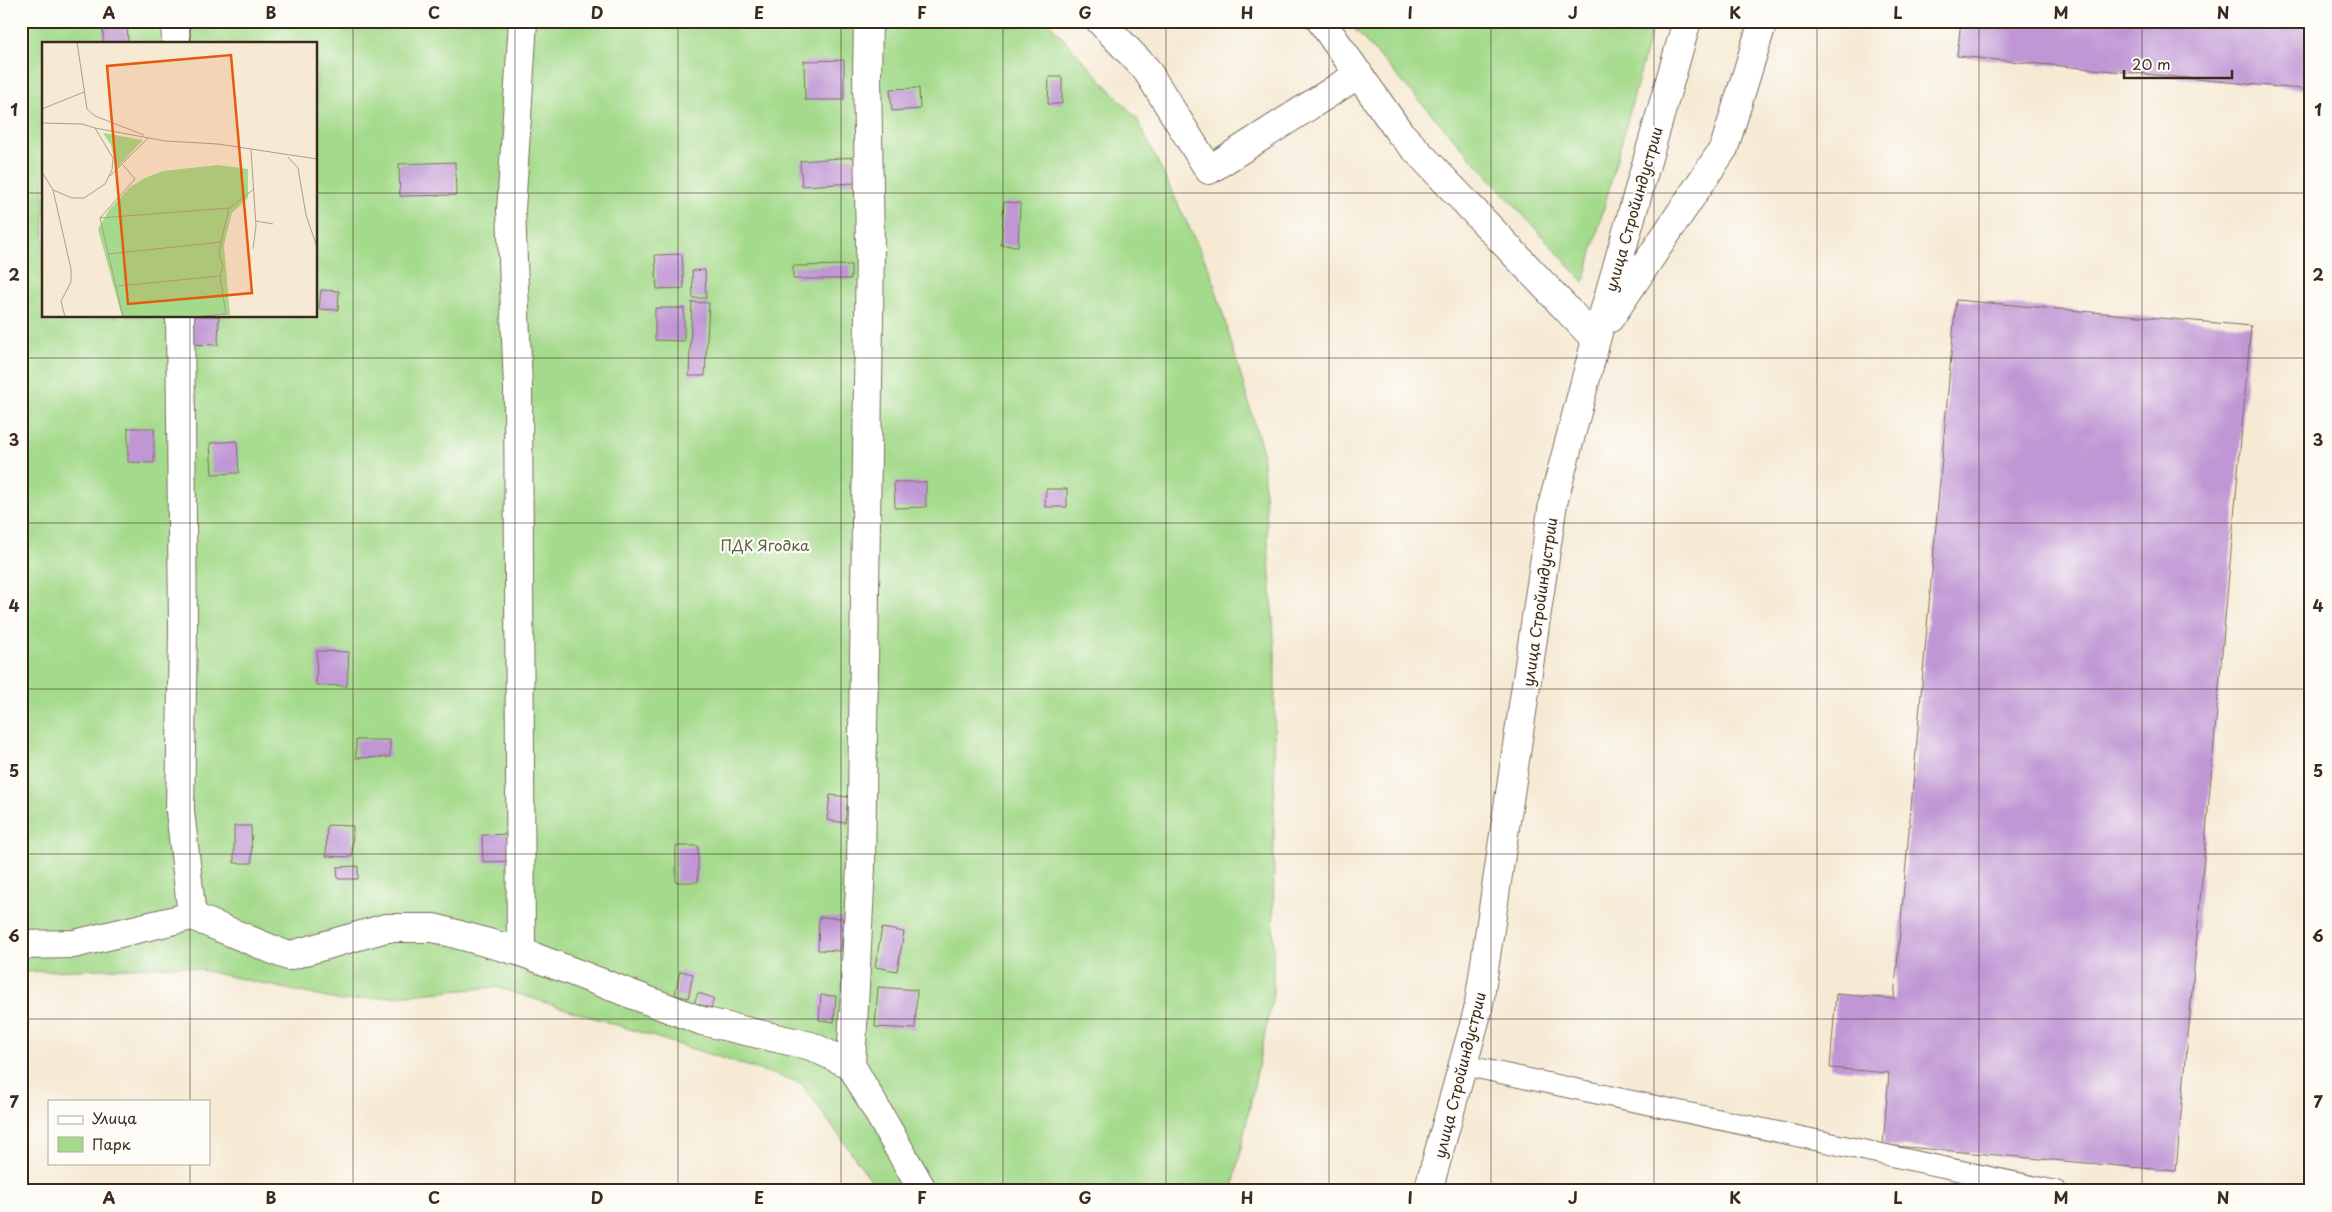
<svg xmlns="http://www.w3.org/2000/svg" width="2332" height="1212" viewBox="0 0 2332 1212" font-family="'Playpen Sans',sans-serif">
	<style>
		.green { fill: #a4da8b; stroke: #708254; fill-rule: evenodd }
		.building { fill: #c096d4 }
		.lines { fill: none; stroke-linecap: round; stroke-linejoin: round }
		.service-casing { stroke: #7c6d5e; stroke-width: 22 }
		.minor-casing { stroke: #7c6d5e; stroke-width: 30 }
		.service { stroke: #fff; stroke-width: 20 }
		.minor { stroke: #fff; stroke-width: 28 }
		.grid { fill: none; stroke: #3b2a1e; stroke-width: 1; stroke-opacity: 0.55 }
		.labels { text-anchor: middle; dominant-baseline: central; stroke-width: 4.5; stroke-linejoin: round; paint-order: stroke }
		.street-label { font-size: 15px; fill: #3b2a1e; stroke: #fdfcf7 }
		.park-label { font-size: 15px; fill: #5a5f3f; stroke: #fdfcf7 }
		.inset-road { fill: none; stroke: #ab9d8c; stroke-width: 1 }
		.view { fill: #e8590c; fill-opacity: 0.15; stroke: #e8590c; stroke-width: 2.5 }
		.inset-edge { fill: none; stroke: #3b2a1e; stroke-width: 2.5 }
		.neatline { fill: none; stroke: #3b2a1e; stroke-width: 2 }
		.grid-label { font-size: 16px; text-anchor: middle; font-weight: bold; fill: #3b2a1e }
	</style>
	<rect width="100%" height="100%" fill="#fdfcf7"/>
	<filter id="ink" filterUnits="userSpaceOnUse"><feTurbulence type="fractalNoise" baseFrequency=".02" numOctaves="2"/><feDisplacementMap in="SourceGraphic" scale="10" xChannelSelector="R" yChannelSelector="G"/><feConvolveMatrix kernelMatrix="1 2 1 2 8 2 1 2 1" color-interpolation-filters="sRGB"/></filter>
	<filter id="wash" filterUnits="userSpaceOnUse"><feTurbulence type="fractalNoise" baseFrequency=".0096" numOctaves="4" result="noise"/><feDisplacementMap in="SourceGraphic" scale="20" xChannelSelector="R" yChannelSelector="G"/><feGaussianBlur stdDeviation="1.12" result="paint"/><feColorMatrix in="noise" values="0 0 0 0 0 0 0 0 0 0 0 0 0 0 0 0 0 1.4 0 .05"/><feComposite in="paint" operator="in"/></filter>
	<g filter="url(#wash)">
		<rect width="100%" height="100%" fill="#f6ead5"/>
		<!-- green -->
		<path class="green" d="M21 21H1047L1137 119 1211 273 1262 449 1275 653 1273 995 1232 1191H879L801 1083 496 987 341 1001 183 966 21 972ZM44 44H316V316H44Z
			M1347 21H1654L1584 282Z"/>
		<g id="blocks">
			<!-- building -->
			<path class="building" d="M103 21H127L128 43 103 44Z
				M1961 21H2311V90L1957 56Z
				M844 60V100H805L804 61Z
				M1049 77H1062V104H1048Z
				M919 88 920 109 892 111 890 89Z
				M854 157 855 183 802 186 800 161Z
				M455 162 456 195 400 196 399 164Z
				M1004 202 1020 203 1018 246 1001 245Z
				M682 254 684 288 657 289 655 255Z
				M851 265V279H793V266Z
				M705 270 706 298H693L692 271Z
				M321 290 339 291 338 310 319 309Z
				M1956 300 2251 326 2176 1171 1883 1145 1889 1073 1830 1068 1836 994 1894 999Z
				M692 302 709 303 705 376H689Z
				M655 308H684V341L655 340Z
				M188 316H219L218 345 187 344Z
				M128 428H154V463L128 462Z
				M237 441 239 473 212 474 210 443Z
				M894 482H926V507L895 508Z
				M1046 489H1067V507H1045Z
				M317 651 349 652 347 686 316 685Z
				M356 740H390V757L356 758Z
				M830 795 848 797 845 823 827 820Z
				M327 825 353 826 352 857 326 856Z
				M234 826H251L252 863H234Z
				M512 834 514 861 483 862 482 835Z
				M676 846H698V882H676Z
				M358 866V879H338L337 867Z
				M819 917 843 918 841 951 818 950Z
				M882 928 904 932 897 971 875 967Z
				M680 971 693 974 688 998 675 995Z
				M878 987 917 990 915 1029 875 1027Z
				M698 993 714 998 711 1008 694 1003Z
				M821 995 836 996 834 1022 819 1020Z"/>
		</g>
	</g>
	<g filter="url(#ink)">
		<use href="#blocks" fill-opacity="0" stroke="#7c6d5e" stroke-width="1"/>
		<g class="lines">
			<defs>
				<path id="service" d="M1463 1065 2056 1191"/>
				<path id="minor" d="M175 21 176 44
					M1100 21 1146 69 1209 170 1359 74
					M1321 21 1400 133 1596 340
					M180 316 183 628 180 811 192 916
					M1610 318 1724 148 1763 21
					M21 945 74 944 192 916 288 956 386 928H434L521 952 702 1021 811 1046 851 1065 923 1191
					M521 952 518 388 511 210 523 21
					M851 1065 861 867 870 248 867 76 868 21
					M1428 1191 1478 1010 1553 503 1596 340 1687 21"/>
			</defs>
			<!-- service casing -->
			<use href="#service" class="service-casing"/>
			<!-- minor casing -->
			<use href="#minor" class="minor-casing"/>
			<!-- service -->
			<use href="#service" class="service"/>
			<!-- minor -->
			<use href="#minor" class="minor"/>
		</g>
	</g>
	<!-- grid -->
	<path class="grid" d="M190 21V44M353 21V1191M515 21V1191M678 21V1191M841 21V1191M1003 21V1191M1166 21V1191M1329 21V1191M1491 21V1191M1654 21V1191M1817 21V1191M1979 21V1191M2142 21V1191M21 193H44M316 193H2311M190 316V1101M21 358H2311M21 523H2311M21 689H2311M21 854H2311M21 1019H2311M190 1163V1191"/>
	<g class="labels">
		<!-- street labels -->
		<g class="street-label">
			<text transform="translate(1633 209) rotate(-74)">улица Стройиндустрии</text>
			<text transform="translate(1539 602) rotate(-82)">улица Стройиндустрии</text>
			<text transform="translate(1459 1075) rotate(-76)">улица Стройиндустрии</text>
		</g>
		<!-- park labels -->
		<g class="park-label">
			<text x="765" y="544">ПДК Ягодка</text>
		</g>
	</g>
	<!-- overview -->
	<g transform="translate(42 42)">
		<rect width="275" height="275" fill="#f6ead5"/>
		<path d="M61 91 101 98 74 127 69 103ZM176 123 206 127V156L190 171 182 203 188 273 80 275 56 187 67 168 88 145 103 136 121 129Z" fill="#a4da8b"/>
		<path class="inset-road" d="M35 0 45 67 53 74 102 93M0 67 42 50M0 81 40 82 53 86 71 116 70 128 63 142 42 156H30L11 148 0 130M53 86 123 99 176 102 275 117M209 108 214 184 211 207M246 115 256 126 264 173 275 205M68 134 106 96M11 148 29 227V240L19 259 23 275M58 176 187 166M214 179 231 182M67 212 179 200M76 244 178 234M81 275 58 176 93 137 81 123M151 275 184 272 178 234 181 224 177 214 179 200 187 166 212 147"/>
		<path class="view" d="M189 13 210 251 86 262 65 24Z"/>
		<rect width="275" height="275" class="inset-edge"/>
	</g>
	<!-- margin -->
	<rect width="2332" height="1212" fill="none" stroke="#fdfcf7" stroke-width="55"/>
	<!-- legend -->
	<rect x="48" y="1100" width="162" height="65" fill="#fdfcf7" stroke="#afa8a0"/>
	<rect x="58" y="1116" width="25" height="8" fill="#ffffff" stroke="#afa8a0"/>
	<text x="92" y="1124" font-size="15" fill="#3b2a1e">Улица</text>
	<rect x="58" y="1137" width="25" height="15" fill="#a4da8b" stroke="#afa8a0"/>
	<text x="92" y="1150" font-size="15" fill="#3b2a1e">Парк</text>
	<!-- scale -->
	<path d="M2124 70v8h108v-8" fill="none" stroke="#3b2a1e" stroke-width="2.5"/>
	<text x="2132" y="70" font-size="15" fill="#3b2a1e" stroke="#fdfcf7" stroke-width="4" paint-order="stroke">20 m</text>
	<rect x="28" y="28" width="2276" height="1156" class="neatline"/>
	<g class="grid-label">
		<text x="109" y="19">A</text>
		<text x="271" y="19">B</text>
		<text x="434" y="19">C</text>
		<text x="597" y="19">D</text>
		<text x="759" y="19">E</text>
		<text x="922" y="19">F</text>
		<text x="1085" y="19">G</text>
		<text x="1247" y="19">H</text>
		<text x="1410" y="19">I</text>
		<text x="1573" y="19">J</text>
		<text x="1735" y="19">K</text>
		<text x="1898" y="19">L</text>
		<text x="2061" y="19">M</text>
		<text x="2223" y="19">N</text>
		<text x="14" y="116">1</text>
		<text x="2318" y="116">1</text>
		<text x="14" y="281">2</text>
		<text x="2318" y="281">2</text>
		<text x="14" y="446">3</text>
		<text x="2318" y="446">3</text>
		<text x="14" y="612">4</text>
		<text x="2318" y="612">4</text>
		<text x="14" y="777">5</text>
		<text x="2318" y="777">5</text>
		<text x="14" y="942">6</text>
		<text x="2318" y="942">6</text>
		<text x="14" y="1108">7</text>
		<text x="2318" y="1108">7</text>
		<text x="109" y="1204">A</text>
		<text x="271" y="1204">B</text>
		<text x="434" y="1204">C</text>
		<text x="597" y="1204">D</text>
		<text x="759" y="1204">E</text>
		<text x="922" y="1204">F</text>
		<text x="1085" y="1204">G</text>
		<text x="1247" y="1204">H</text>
		<text x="1410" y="1204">I</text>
		<text x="1573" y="1204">J</text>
		<text x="1735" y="1204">K</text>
		<text x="1898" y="1204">L</text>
		<text x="2061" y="1204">M</text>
		<text x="2223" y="1204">N</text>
	</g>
</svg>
